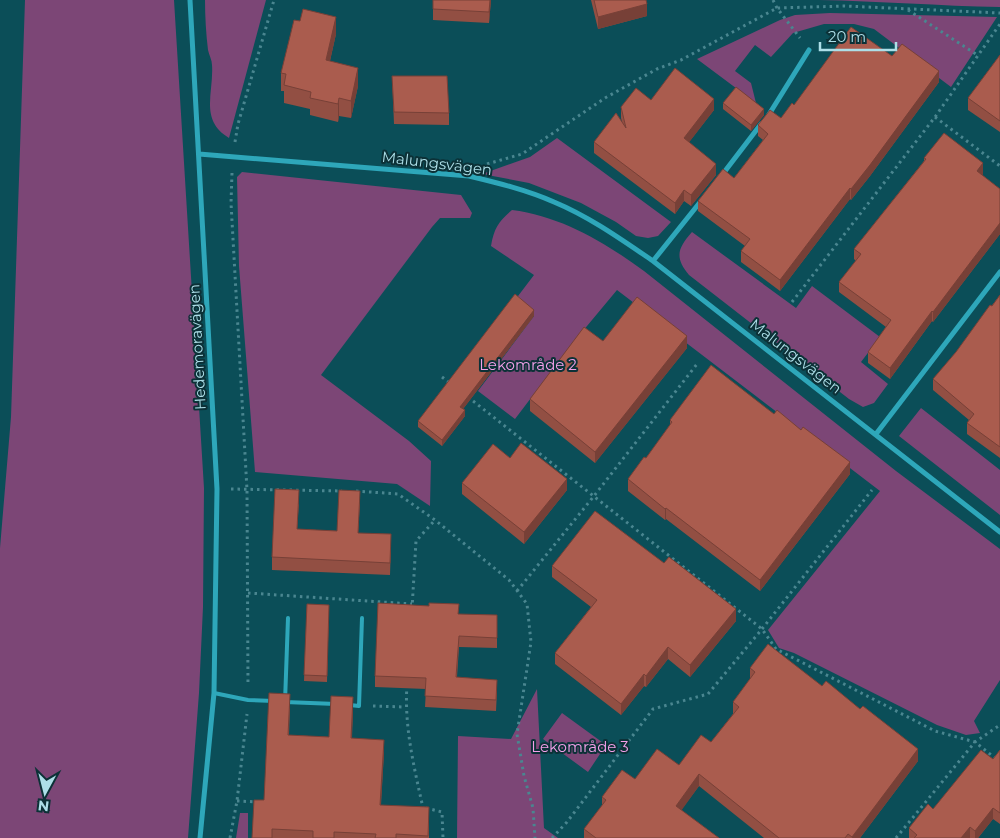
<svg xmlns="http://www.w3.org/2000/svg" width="1000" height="838" viewBox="0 0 1000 838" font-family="Montserrat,sans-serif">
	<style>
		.green { fill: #7c4676 }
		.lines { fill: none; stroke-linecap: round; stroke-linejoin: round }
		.path { stroke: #4a8690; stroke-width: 3; stroke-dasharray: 2.5 4; stroke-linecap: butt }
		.service { stroke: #2ea7ba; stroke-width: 4 }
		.minor { stroke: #2ea7ba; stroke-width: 5 }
		.wall { fill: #924f43 }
		.shaded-wall { fill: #774037 }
		.building { fill: #aa5c4e; stroke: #774037 }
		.labels { text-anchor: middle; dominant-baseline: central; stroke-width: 4; stroke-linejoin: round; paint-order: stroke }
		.street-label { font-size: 15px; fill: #addfe8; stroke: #0c3137 }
		.park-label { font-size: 15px; fill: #f4a0ea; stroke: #0c3137 }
	</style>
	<rect width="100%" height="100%" fill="#0b4e58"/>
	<!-- green -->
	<path class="green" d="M25 0H174L204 488 203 607 199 693 188 838H0V548L11 417Z
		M205 0H266L229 138C199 120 214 93 212 65 212 60 209 55 208 50 206 34 205 16 205 0Z
		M819 0H1000V7C940 6 879 1 819 0Z
		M830 13 997 17 951 87 874 29 854 24H824L793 33 771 57 755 45 735 71 751 83 756 103 697 59 780 20 795 15Z
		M557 138 671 222 658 236 648 238 636 236 616 222 581 203 529 183 482 174 530 157Z
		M242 172 461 195 472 213 470 218H440L432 227 321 375 409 441 431 461 430 506 397 484 255 472 239 266 237 177Z
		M512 210C561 216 606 243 644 271L896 471 1000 549V680L974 721 980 733 966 735 937 725 794 653 779 648 768 630 880 491 617 290 572 344 515 419 478 391 534 316 515 300 534 275 491 246C494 228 499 221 512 210Z
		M692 232 796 308 812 286 880 337 861 362 888 384 874 403 863 407 849 399 689 275C674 257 678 248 692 232Z
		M921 408 1000 470V515L899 436Z
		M537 689 544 828 558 838H457L458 736 511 739Z
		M562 713 606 745 588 772 543 739Z
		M240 813H248V838H236Z"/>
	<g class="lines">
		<!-- path -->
		<path class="path" d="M773 0 777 8 800 38
			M908 10 979 56
			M935 117 1000 166
			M235 142 238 124 274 0
			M487 164 522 154 605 98 657 69 681 60 777 8 845 6 1000 13
			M232 173 231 203 247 490 248 686
			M792 302 935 117 1000 24
			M442 377 451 384
			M468 397 762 629 776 649 935 731 975 742 1000 762
			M231 489 342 491
			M356 491 398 494 435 520 509 580 527 604 531 642 517 734 524 776 533 808 535 838
			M517 591 594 496 697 364
			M248 593 412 604
			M412 609 416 541 435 520
			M407 685C404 726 414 767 423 808
			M373 706 405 707
			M237 801 258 802
			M426 808 442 812 443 838
			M230 838 237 801 247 714
			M552 838 567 822 653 709 708 694 762 629 872 490
			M896 838 975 742 1000 725"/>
		<!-- service -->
		<path class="service" d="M288 618 285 702 336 704
			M214 693 248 700 274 701
			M350 705 359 706 362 618"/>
		<!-- minor -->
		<path class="minor" d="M190 0 217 489 214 693 200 838
			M768 116 809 50
			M199 154 469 176C498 183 527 190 554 202 590 217 622 240 653 261L1000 532
			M722 175 761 124
			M653 261 701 201
			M876 434 1000 272"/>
	</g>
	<!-- wall -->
	<path class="wall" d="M433 0H491L489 23 433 20Z
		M591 0H646L647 16 598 29Z
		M336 34 330 61 358 86 351 118 339 116 338 122 310 115V109L284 103V91H281V73Z
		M1000 55V132L968 110V98Z
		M892 56 939 82 870 176 851 200 850 199 780 291 741 262V251L745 246 698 211V201L734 178 763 140 758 136V125L781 118 794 105Z
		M392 76 449 113V125L394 124Z
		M651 100 714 110 689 142 716 175 691 206 684 201 675 214 594 153V142L622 122 621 118V107Z
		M723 103 764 115 751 131 723 109Z
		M924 158 983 174 982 175 1000 189V234L933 322 932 321 890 379 868 363V352L886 327 839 292V282L856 261 854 259V249L924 161Z
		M1000 295V458L967 434V423L969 420 933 390V379L956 352Z
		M534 316 463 409 465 416 442 446 418 427V421Z
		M603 341 687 348 595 463 530 411V399Z
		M670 420 850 474 760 591 666 519 665 520 628 491V479L646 458 670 426Z
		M510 458 567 490 524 544 462 494V483Z
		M299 503 297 529 337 531 360 503 358 533 391 546 390 575 272 570V557Z
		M552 566 736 621 690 677 668 659 646 687 644 686 621 715 555 664V653L591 607 552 577Z
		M307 604 329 605 327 682 304 681Z
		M459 614 497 626V648L459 647 457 677 497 691 496 711 425 707 426 689 375 687V676Z
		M750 668 918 761 860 838H764L699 786 681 810 719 838H584V829L602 806V797L635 779 679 765 711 742 733 714V702L750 679Z
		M290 706 289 735 329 737 353 709 352 738 384 752 381 805 429 820V838H252L264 800Z
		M1000 750V824L993 819 978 838H909V828L933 809 993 759Z"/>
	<!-- shaded-wall -->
	<path class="shaded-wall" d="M490 0H491L489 23V12Z
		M647 4V16L598 29V17Z
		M336 17V34L326 78V60Z
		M358 68V86L351 118V101Z
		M939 71V82L870 176 851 200V189Z
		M339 98V116L338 122V104Z
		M714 99V110L684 149V138Z
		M764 109V115L751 131V125Z
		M983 163V174L977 182V171Z
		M716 164V175L691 206V195Z
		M850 188V199L780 291V280Z
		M684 190V201L675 214V203Z
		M1000 223V234L933 322V312Z
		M534 310V316L460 413V407Z
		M932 311V321L890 379V368Z
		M687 336V348L595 463V452Z
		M465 410V416L442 446V440Z
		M850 462V474L760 591V580Z
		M567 479V490L524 544V532Z
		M666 508V519L665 520V509Z
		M736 609V621L690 677V665Z
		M668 647V659L646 687V676Z
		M644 674V686L621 715V704Z
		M353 697V709L351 751V738Z
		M384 740V752L380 817V805Z
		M918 749V761L860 838H852V837Z
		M699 774V786L676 818V806Z
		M993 808V819L978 838H975V831Z
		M970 827V838H961Z"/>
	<!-- building -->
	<path class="building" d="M433 0H490L489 12 433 9Z
		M594 0H646L647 4 598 17Z
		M303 9 336 17 326 60 358 68 351 101 339 98 338 104 310 98 311 92 284 85 286 74 281 73 294 20 300 21Z
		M851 27 892 56 902 44 939 71 870 165 851 189 850 188 780 280 741 251 750 239 698 201 723 169 734 178 768 134 758 125 770 110 781 118 792 103 794 105Z
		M1000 55V121L968 98Z
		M675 68 714 99 684 138 716 164 691 195 684 190 675 203 594 142 616 113 626 128 621 107 636 88 651 100Z
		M392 76H447L449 113 394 112Z
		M736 87 764 109 751 125 723 103Z
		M944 133 983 163 977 171 1000 189V223L933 312 932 311 890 368 868 352 891 320 839 282 861 254 854 249 926 159 924 158Z
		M515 294 534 310 460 407 465 410 442 440 418 421Z
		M1000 295V447L967 423 974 414 933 379 956 352 990 305 992 306Z
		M637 297 687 336 595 452 530 399 584 327 603 341Z
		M711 365 774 414 777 410 801 430 803 427 850 462 760 580 666 508 665 509 628 479 644 457 646 458 672 422 670 420Z
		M521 443 567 479 524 532 462 483 493 444 510 458Z
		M275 489 299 490 297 529 337 531 339 490 360 491 358 533 391 534 390 563 272 557Z
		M595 511 664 563 669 557 736 609 690 665 668 647 646 676 644 674 621 704 555 653 597 600 552 566Z
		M378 603 429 606V603L459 604 458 614 497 615V638L459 636 456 677 497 680 496 700 425 696 426 678 375 676Z
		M307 604 329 605 327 676 304 675Z
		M768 644 822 686 826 681 860 709 863 706 918 749 852 837 848 834 845 838H779L699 774 676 806 719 838H596L584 829 606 800 602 797 622 770 635 779 657 749 679 765 701 735 711 742 739 707 733 702 755 672 750 668Z
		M269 693 290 694 288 735 329 737 331 696 353 697 351 738 384 740 380 805 429 807 428 836 396 834V838H375L376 834 334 832V838H313V831L272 829V838H252L254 800H264Z
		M981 750 993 759 1000 750V813L993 808 975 831 970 827 961 838H914L917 835 909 828 928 804 933 809Z"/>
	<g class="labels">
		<!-- street labels -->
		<g class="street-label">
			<text transform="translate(437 163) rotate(7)">Malungsvägen</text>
			<text transform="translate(197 347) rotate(-93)">Hedemoravägen</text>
			<text transform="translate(796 356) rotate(38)">Malungsvägen</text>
		</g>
		<!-- park labels -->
		<g class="park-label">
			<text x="528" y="364">Lekområde 2</text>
			<text x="580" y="746">Lekområde 3</text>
		</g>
	</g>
	<!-- north arrow -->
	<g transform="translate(45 793) rotate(187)" stroke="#0c3137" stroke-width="4" paint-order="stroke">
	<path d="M0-4L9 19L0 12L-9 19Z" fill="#addfe8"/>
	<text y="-8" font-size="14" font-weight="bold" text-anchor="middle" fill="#addfe8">N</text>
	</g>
	<!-- scale -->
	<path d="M820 42v8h76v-8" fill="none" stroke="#addfe8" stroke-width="2.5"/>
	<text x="828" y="42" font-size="15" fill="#addfe8" stroke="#0c3137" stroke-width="4" paint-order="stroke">20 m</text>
</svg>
